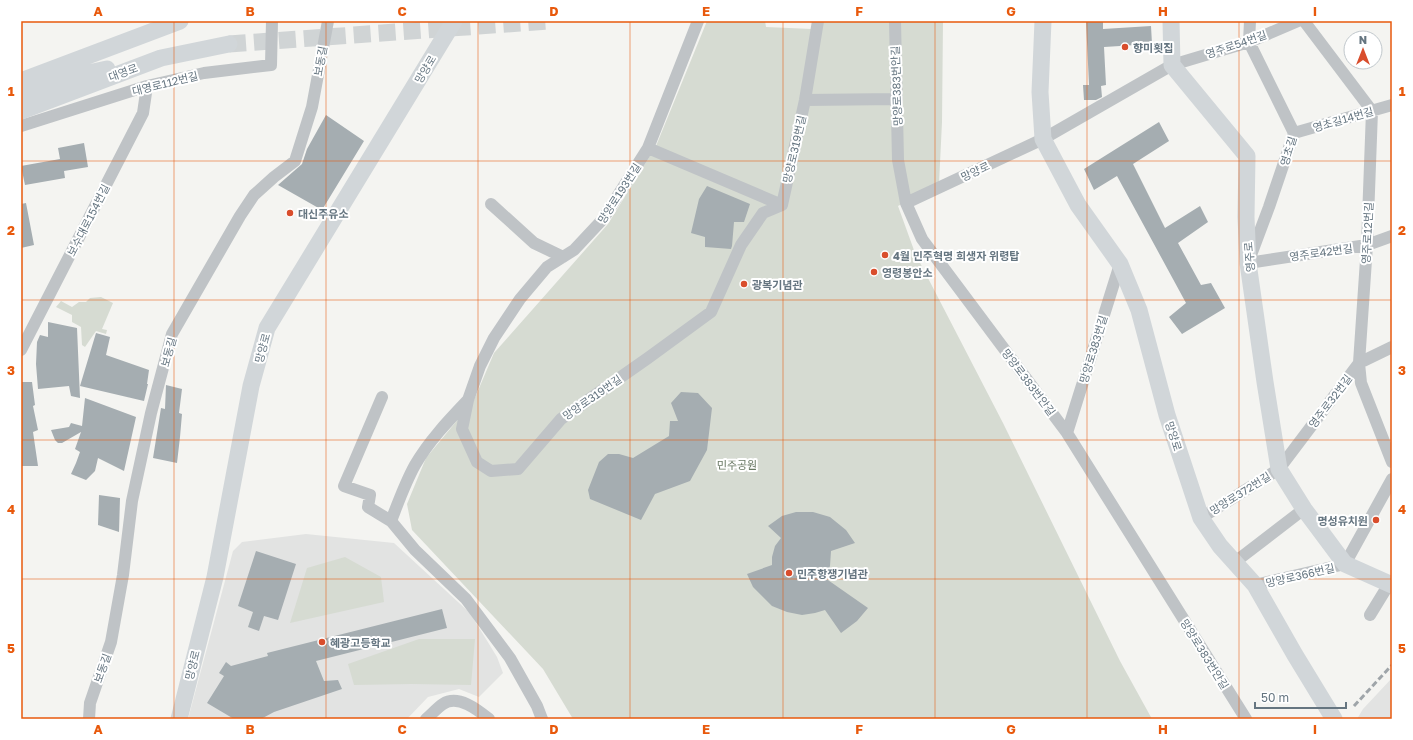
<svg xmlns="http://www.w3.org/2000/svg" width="1413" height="740" viewBox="0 0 1413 740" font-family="'Golos Text','Noto Sans KR',sans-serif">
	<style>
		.built { fill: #e2e3e2 }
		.green { fill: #d6dbd2 }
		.building { fill: #a5adb1 }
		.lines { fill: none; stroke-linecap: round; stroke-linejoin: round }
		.secondary-tunnel { stroke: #d0d4d5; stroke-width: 17; stroke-dasharray: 17 8; stroke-linecap: butt }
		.street { stroke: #bfc3c6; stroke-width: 12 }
		.secondary { stroke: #d1d6d9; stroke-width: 17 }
		.rail { stroke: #9fa5a9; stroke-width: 3; stroke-dasharray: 6 3; stroke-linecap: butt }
		.grid { fill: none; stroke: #e8590c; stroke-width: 1; stroke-opacity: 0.55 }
		.poi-dot { fill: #d94d2c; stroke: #fff; stroke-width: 1.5 }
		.labels { text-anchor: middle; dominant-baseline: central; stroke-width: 4; stroke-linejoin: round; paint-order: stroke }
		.street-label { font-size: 11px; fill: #657580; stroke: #fff }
		.poi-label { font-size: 11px; font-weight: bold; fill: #657580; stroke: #fff; text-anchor: start }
		.park-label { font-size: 11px; fill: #687863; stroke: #fff }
		.neatline { fill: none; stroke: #e8590c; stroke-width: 1.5 }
		.grid-label { font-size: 13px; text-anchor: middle; font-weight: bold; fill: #e8590c }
	</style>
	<rect width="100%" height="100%" fill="#f4f4f1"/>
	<!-- built -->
	<path class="built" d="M306 534 394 543 470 613 497 657 503 673 479 697 459 689 428 697 407 719H188L233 551 242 542Z
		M1392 678V719H1357L1363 709Z"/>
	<!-- green -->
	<path class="green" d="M707 21H765L766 27 812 29 822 21H943L942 122 939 184 898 206 915 253 1003 423 1120 661 1152 719H573L543 669 412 530 407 504 426 458 474 400 494 353 608 224 656 146Z
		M101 297 113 303 102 329 107 330 106 334 96 331 85 347 82 345 81 327 72 322V315L56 307 61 301 72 307 79 302H86L90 298Z
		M345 557 381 577 384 602 290 623 307 568Z
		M419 639H475L471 685 412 684 354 685 348 664Z"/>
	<!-- building -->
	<path class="building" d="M1086 21H1103V29L1151 26 1152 44 1104 47 1106 85 1101 86 1102 97 1096 100H1084L1083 85H1089Z
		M326 115 364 141 322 210 278 185 302 164 307 149Z
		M1159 122 1169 141 1133 164 1165 228 1200 206 1208 222 1178 243 1201 285 1211 283 1225 308 1182 334 1169 317 1186 303 1117 176 1094 190 1084 169Z
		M84 143 88 167 64 171 65 178 25 185 21 166 60 159 58 148Z
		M707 186 750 204 744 222H734L732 246 731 249 705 247V237L691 233 699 199Z
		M26 203 34 245 21 248V204Z
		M48 322 77 328 80 398 71 396 69 386 38 389 36 364 37 342 40 335 48 337Z
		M96 333 110 337 106 355 149 370 147 384H148L144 401 80 386Z
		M21 382H32L35 405 33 406 38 430 33 432 38 466H21Z
		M166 385 182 389 179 413 182 414 180 437 177 463 153 458 161 408 165 409Z
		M681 392 698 393 712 408 707 450 690 481 655 494 641 520 590 499 588 490 599 462 608 454H619L633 458 669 436 670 421H678L671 403Z
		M85 398 136 417 124 471 98 458 95 471 86 480 71 474 76 463 80 452 75 449 81 432 62 443H58L55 440 51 430 69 427 71 423 82 426Z
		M99 495 120 498 119 532 98 525Z
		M796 512H813L830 517 846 530 855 543 831 551 830 566 825 578 868 608 857 621 841 633 825 610 815 613 802 615 787 612 772 606 753 587 747 574 772 565V557L775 546 781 538 768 526 782 516Z
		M256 551 296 564 278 620 264 616 259 631 248 627 253 612 238 606Z
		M442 609 447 628 316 661 324 681 338 680 342 689 274 712 261 719H234L207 703 224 676 219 673 226 662 231 666 268 656 267 653Z"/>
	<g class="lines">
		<!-- secondary-tunnel -->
		<path class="secondary-tunnel" d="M229 44 549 21"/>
		<!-- street -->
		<path class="street" d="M698 21 648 148 603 219 574 250 547 267 520 299 494 338 480 366 468 400 462 429 477 462 491 471 518 469 561 419 648 358 711 312 741 245 763 213 782 205 805 100 818 21
			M895 21 898 160 906 203 922 239 1067 433 1246 719
			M1250 21 1249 42 1294 133 1269 207 1248 263 1367 245 1392 236
			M1304 21 1372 111 1367 245 1359 363 1361 383 1392 462
			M805 100 897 99
			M21 126 147 86 204 73 271 65 272 21
			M1294 133 1392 105
			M648 148 782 205
			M906 203 1043 139 1172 65 1249 42 1298 21
			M491 204 534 243 563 257
			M21 350 143 113 147 86
			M382 397 344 486 370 495 368 507 391 521
			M467 401C448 421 429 441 415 465 405 483 398 503 391 521L415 550 466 599 510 658 537 706 542 719
			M1067 433 1120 264
			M1201 518 1279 469 1359 363 1392 347
			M1235 562 1304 509
			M1255 585 1345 564 1392 479
			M1370 615 1389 584
			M89 719 90 703 111 642 123 575 132 501 151 413 172 334 240 216 254 195 274 177 295 161 312 107 328 21
			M426 719C432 714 437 708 443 704 458 694 478 710 489 719"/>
		<!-- secondary -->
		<path class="secondary" d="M1043 21 1040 92 1043 139 1078 205 1120 264 1139 310 1167 415 1201 518 1220 546 1255 585 1295 655 1334 719
			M1171 21 1172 65 1247 156 1246 217 1248 263 1265 382 1279 469 1304 509 1345 564 1392 585
			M21 81 180 21
			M21 96 84 74 107 69
			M21 111 161 58 229 44
			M179 719 215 577 251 386 267 328 454 21"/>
		<!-- rail -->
		<path class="rail" d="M1354 706 1392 665"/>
	</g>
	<!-- grid -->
	<path class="grid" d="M174 21V719M326 21V719M478 21V719M630 21V719M783 21V719M935 21V719M1087 21V719M1239 21V719M21 161H1392M21 300H1392M21 440H1392M21 579H1392"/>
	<!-- markers -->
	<g class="poi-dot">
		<circle cx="1125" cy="47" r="4"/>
		<circle cx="290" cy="213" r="4"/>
		<circle cx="885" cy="255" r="4"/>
		<circle cx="874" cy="272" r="4"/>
		<circle cx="744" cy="284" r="4"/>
		<circle cx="1376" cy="520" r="4"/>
		<circle cx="789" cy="573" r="4"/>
		<circle cx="322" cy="642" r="4"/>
	</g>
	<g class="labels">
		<!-- street labels -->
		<g class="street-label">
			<text transform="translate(1236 44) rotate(-19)">영주로54번길</text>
			<text transform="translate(320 61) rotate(-80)">보동길</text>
			<text transform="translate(425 69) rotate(-59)">망양로</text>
			<text transform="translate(123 72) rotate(-20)">대영로</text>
			<text transform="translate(165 83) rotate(-14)">대영로112번길</text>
			<text transform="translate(896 86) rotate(-92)">망양로383번안길</text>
			<text transform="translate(1343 119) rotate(-16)">영초길14번길</text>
			<text transform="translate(794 149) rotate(-77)">망양로319번길</text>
			<text transform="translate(1288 151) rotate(-73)">영초길</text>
			<text transform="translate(975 171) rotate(-25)">망양로</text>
			<text transform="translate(619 193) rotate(-57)">망양로193번길</text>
			<text transform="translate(88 220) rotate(-63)">보수대로154번길</text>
			<text transform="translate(1367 233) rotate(-87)">영주로12번길</text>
			<text transform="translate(1321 252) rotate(-8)">영주로42번길</text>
			<text transform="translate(1249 257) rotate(-95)">영주로</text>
			<text transform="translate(262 348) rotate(-75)">망양로</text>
			<text transform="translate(1093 349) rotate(-73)">망양로383번길</text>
			<text transform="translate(168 352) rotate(-75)">보동길</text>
			<text transform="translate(1029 382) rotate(53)">망양로383번안길</text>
			<text transform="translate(592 397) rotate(-35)">망양로319번길</text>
			<text transform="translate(1330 401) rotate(-53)">영주로32번길</text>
			<text transform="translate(1174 436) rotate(72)">망양로</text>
			<text transform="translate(1240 493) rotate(-32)">망양로372번길</text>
			<text transform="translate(1300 575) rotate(-13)">망양로366번길</text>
			<text transform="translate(1205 654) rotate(58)">망양로383번안길</text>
			<text transform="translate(192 665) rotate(-76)">망양로</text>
			<text transform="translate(102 668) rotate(-71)">보동길</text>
		</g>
		<!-- poi labels -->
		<g class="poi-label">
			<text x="1133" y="47">향미횟집</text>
			<text x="298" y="213">대신주유소</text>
			<text x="893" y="255">4월 민주혁명 희생자 위령탑</text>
			<text x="882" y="272">영령봉안소</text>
			<text x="752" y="284">광복기념관</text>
			<text x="1368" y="520" text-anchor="end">명성유치원</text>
			<text x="797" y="573">민주항쟁기념관</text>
			<text x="330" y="642">혜광고등학교</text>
		</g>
		<!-- park labels -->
		<g class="park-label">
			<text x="737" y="464">민주공원</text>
		</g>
	</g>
	<!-- border -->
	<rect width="1413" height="740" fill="none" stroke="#ffffff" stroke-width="44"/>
	<!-- north arrow -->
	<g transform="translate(1363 50)"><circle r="19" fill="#ffffff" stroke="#c1c8cc"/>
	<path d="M0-3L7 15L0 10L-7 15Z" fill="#d94d2c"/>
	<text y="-6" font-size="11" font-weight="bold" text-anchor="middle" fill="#657580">N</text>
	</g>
	<!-- scale -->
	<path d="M1255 702v6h91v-6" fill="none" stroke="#657580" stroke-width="2"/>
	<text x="1261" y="702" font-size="12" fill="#657580" stroke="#ffffff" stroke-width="3" paint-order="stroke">50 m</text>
	<rect x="22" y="22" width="1369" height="696" class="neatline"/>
	<g class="grid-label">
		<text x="98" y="16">A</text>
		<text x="250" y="16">B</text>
		<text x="402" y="16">C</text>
		<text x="554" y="16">D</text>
		<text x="706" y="16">E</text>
		<text x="859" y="16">F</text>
		<text x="1011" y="16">G</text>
		<text x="1163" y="16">H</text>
		<text x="1315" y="16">I</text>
		<text x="11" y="96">1</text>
		<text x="1402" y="96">1</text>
		<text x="11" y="235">2</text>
		<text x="1402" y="235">2</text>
		<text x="11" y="375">3</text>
		<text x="1402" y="375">3</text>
		<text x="11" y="514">4</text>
		<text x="1402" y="514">4</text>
		<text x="11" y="653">5</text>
		<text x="1402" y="653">5</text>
		<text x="98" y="734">A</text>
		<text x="250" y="734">B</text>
		<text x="402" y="734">C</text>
		<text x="554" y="734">D</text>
		<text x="706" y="734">E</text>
		<text x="859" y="734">F</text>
		<text x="1011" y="734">G</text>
		<text x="1163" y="734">H</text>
		<text x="1315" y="734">I</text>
	</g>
</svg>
